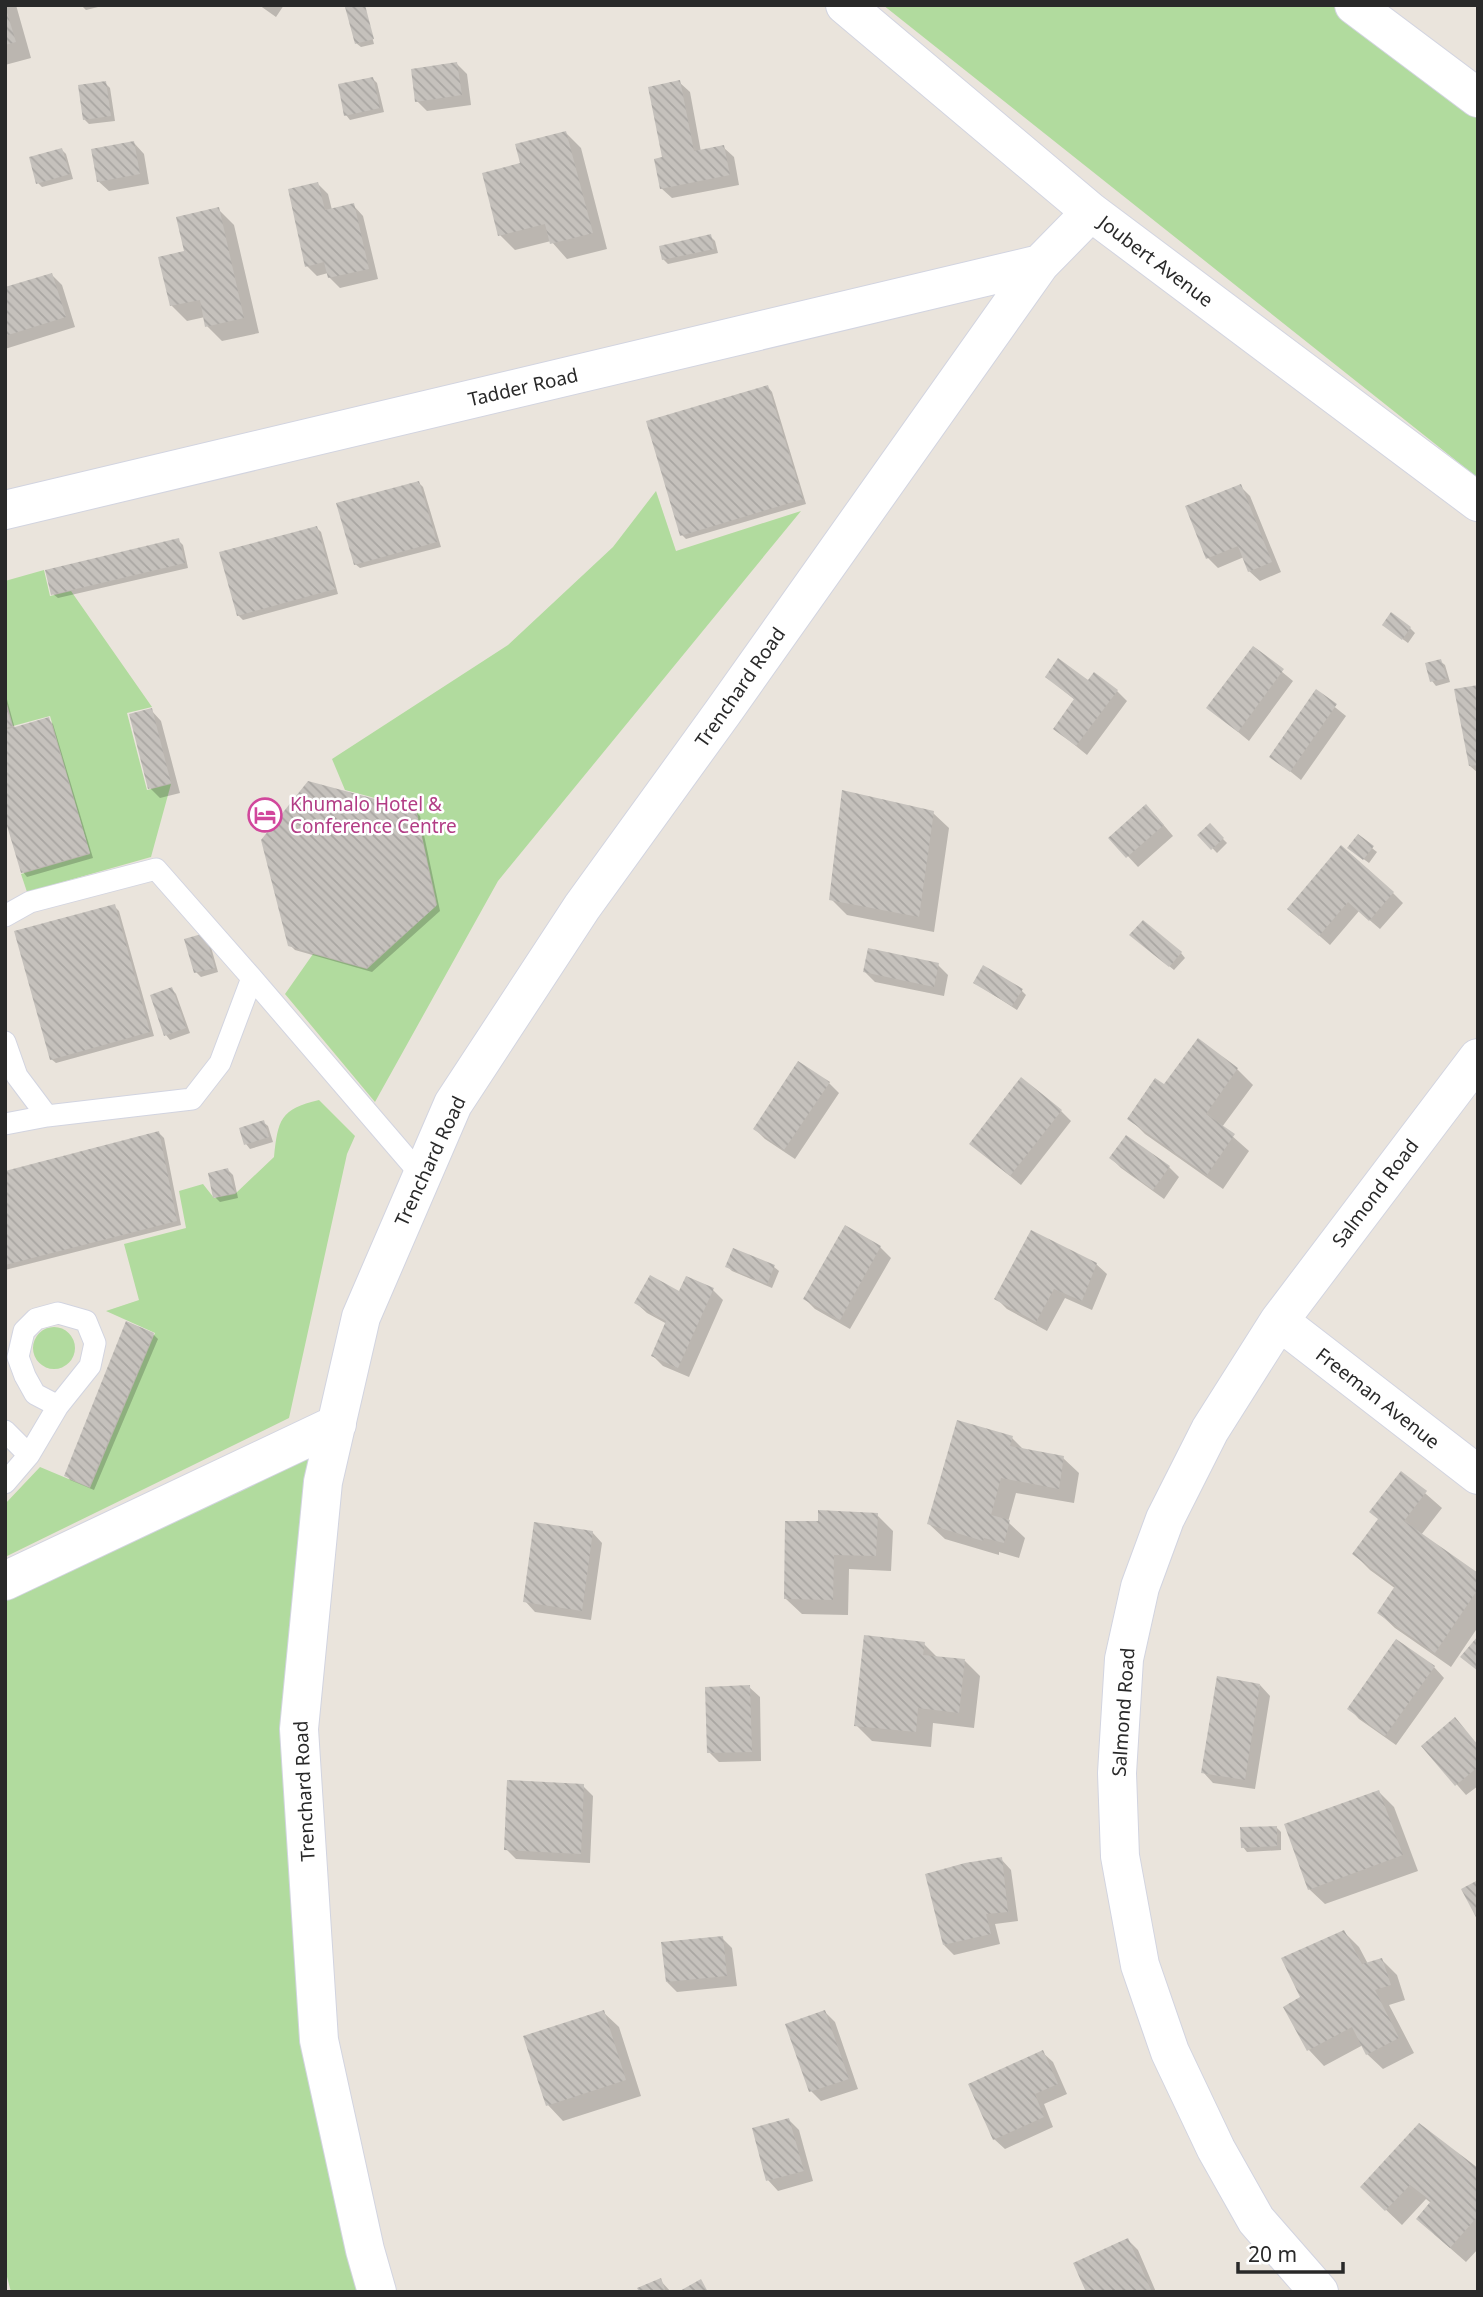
<svg xmlns="http://www.w3.org/2000/svg" width="1483" height="2297" viewBox="0 0 1483 2297" font-family="'Noto Sans',sans-serif">
	<style>
		.grass { fill: #b1db9e }
		.shadow { fill: #0003 }
		.building { fill: url(#building-back-hatch) }
		.lines { fill: none; stroke-linecap: round; stroke-linejoin: round }
		.service-casing { stroke: #d2d4e0; stroke-width: 23 }
		.minor-casing { stroke: #d2d4e0; stroke-width: 40 }
		.service { stroke: #fff; stroke-width: 21 }
		.minor { stroke: #fff; stroke-width: 38 }
		.labels { text-anchor: middle; dominant-baseline: central; stroke-width: 5; stroke-linejoin: round; paint-order: stroke }
		.street-label { font-size: 19px; fill: #292929; stroke: #fff }
		.hotel-label { font-size: 19px; fill: #b23c85; stroke: #fff; text-anchor: start }
	</style>
	<defs>
		<pattern id="building-back-hatch" width="6" height="6" patternUnits="userSpaceOnUse" patternTransform="scale(1.75)"><rect width="6" height="6" fill="#c5c1bc"/><path d="M-1 5l2 2M0 0l6 6M5-1l2 2" fill="none" stroke="#a9a6a2"/></pattern>
	</defs>
	<rect width="100%" height="100%" fill="#eae4dc"/>
	<!-- grass -->
	<path class="grass" d="M883 5H1339L1478 109V478Z
		M656 491 676 551 801 511 498 881 375 1102 285 994 313 954 367 969 437 905 416 809 345 790 332 759 508 645 613 547Z
		M44 570 50 596 71 591 152 707 127 713 147 790 171 784 151 857 27 892 21 874 90 854 50 716 13 726 5 697V581Z
		M319 1100 355 1136 347 1154 289 1418 5 1557V1504L40 1467 90 1488 155 1333 106 1311 139 1300 124 1244 186 1228 179 1191 203 1184 214 1198 235 1194 274 1157C278 1120 280 1109 319 1100Z
		M33 1348a21 21 0 1 1 42 0a21 21 0 1 1-42 0Z
		M325 1443 293 1728 371 2292H11L5 2269V1596Z"/>
	<!-- shadow -->
	<path class="shadow" d="M5 5H16L31 58 5 65Z
		M81 5H106L86 10Z
		M259 5H284L276 17Z
		M358 5 367 7H364L374 44 361 47 356 43Z
		M457 64 467 74 471 105 427 111 417 101Z
		M373 79 377 83 384 112 350 120 346 115Z
		M679 82 690 92 701 152 723 147 734 157 739 185 672 198 661 188 664 159Z
		M105 83 110 88 115 121 89 124 84 119Z
		M566 133 581 148 607 249 567 259 551 241 515 250 500 235 522 164Z
		M134 143 144 154 149 184 109 191 98 181Z
		M62 150 66 154 73 179 42 187 38 183Z
		M318 184 328 194 332 210 353 205 363 216 378 279 340 288 329 277 328 273 317 276 307 266Z
		M218 209 234 225 259 333 222 341 207 326 205 317 187 321 171 305 186 253Z
		M710 236 715 241 718 253 668 264 663 259Z
		M52 275 62 285 75 327 5 349V289Z
		M768 387 772 392 806 504 686 539 682 535Z
		M419 483 423 487 441 547 360 568 355 564Z
		M1240 486 1250 496 1281 572 1260 581 1249 571 1244 557 1218 568 1208 558Z
		M317 528 321 532 338 594 243 620 238 615Z
		M178 540 183 545 188 568 58 598 53 594Z
		M1410 628 1415 633 1408 643 1389 629Z
		M1253 648 1293 681 1249 741 1209 708Z
		M1440 661 1445 665 1450 682 1436 686 1432 681Z
		M1047 677 1089 683 1117 691 1127 701 1087 755 1055 729 1075 700Z
		M1478 686V773L1470 766Z
		M5 692 15 729 48 719 53 724 93 858 27 877 23 872 5 813Z
		M1316 692 1346 716 1301 780 1271 756Z
		M151 710 161 721 180 793 160 798 150 788Z
		M415 811 420 816 440 911 372 972 295 950 290 945Z
		M933 813 949 828 934 932 847 915 831 899Z
		M1156 816 1173 836 1138 867 1111 838Z
		M1210 826 1227 843 1217 853 1200 835Z
		M1358 837 1377 852 1369 863 1354 852Z
		M1393 893 1403 903 1380 929 1359 911 1330 945 1289 909Z
		M114 906 119 911 154 1036 56 1063 51 1059Z
		M1136 939 1181 953 1185 958 1174 970Z
		M209 940 218 972 201 977 196 972Z
		M938 965 948 975 944 996 875 982 865 972Z
		M975 983 1021 990 1026 995 1017 1010Z
		M172 989 176 994 190 1033 170 1040 166 1035Z
		M1198 1040 1237 1069 1253 1085 1222 1127 1249 1151 1223 1189 1145 1134 1129 1118 1164 1086Z
		M829 1083 839 1093 795 1159 765 1139 755 1129Z
		M1061 1111 1071 1121 1021 1185 971 1144Z
		M263 1122 268 1126 273 1142 250 1149 246 1144Z
		M159 1133 164 1138 181 1225 5 1270V1173Z
		M1111 1158 1169 1167 1179 1177 1164 1199 1121 1168Z
		M228 1170 233 1175 238 1198 220 1202 215 1197Z
		M846 1227 880 1247 891 1258 850 1329 815 1309 805 1299Z
		M1096 1264 1107 1274 1092 1310 1065 1298 1047 1331 1007 1309 996 1298Z
		M727 1266 774 1267 779 1271 772 1288 732 1271Z
		M713 1290 723 1300 689 1377 663 1366 653 1356 667 1324 647 1313 636 1303Z
		M153 1334 158 1339 94 1490 70 1480 66 1475Z
		M1012 1438 1025 1451 1063 1458 1079 1473 1074 1503 1016 1493 1008 1522 1025 1538 1019 1558 999 1552V1555L945 1539 929 1524Z
		M1402 1473 1442 1508 1421 1535 1478 1575V1627L1451 1667 1395 1628 1379 1613 1396 1589 1370 1570 1354 1554 1380 1520Z
		M877 1515 893 1531 891 1571 849 1569 848 1615 802 1614 786 1599 819 1523Z
		M592 1532 602 1543 591 1620 535 1612 525 1601Z
		M924 1644 938 1658 965 1661 980 1676 974 1728 933 1723 931 1747 872 1741 856 1725Z
		M1434 1667 1444 1678 1396 1745 1359 1719 1349 1708Z
		M1260 1685 1270 1696 1255 1789 1213 1783 1203 1772Z
		M749 1687 760 1697 761 1761 719 1762 709 1752Z
		M1478 1745V1786L1466 1795 1423 1746Z
		M583 1786 593 1796 590 1863 516 1859 506 1849Z
		M1379 1792 1394 1807 1418 1871 1325 1904 1309 1889Z
		M1276 1827 1281 1832V1850L1247 1852 1243 1847Z
		M1001 1859 1011 1870 1018 1921 995 1924 1000 1944 954 1955 944 1945Z
		M1344 1932 1359 1947 1368 1964 1382 1960 1397 1975 1405 2000 1389 2005 1414 2053 1383 2069 1367 2054 1363 2045 1324 2066 1309 2050 1286 2007 1302 1998Z
		M722 1938 732 1948 737 1986 677 1992 667 1982Z
		M603 2012 619 2027 641 2096 563 2121 548 2105Z
		M825 2012 835 2022 858 2089 821 2101 811 2091Z
		M1042 2052 1053 2062 1067 2094 1044 2104 1053 2127 1005 2149 994 2139Z
		M789 2120 799 2130 813 2181 778 2191 768 2180Z
		M1478 2170V2249L1466 2262 1434 2234 1431 2203 1426 2199 1402 2225 1362 2187Z
		M1128 2240 1138 2250 1156 2292H1088Z
		M660 2280 671 2292H641Z"/>
	<!-- building -->
	<path class="building" d="M351 5H365L374 39 355 44 345 7Z
		M5 6 16 42 5 45Z
		M457 62 462 95 415 102 411 69Z
		M373 77 380 108 344 116 338 84Z
		M680 80 694 151 724 145 730 175 660 189 654 159 662 157 648 87Z
		M106 81 111 116 83 120 78 85Z
		M566 131 593 233 550 244 545 224 498 236 482 173 520 163 515 144Z
		M134 141 140 174 97 182 91 149Z
		M62 148 70 174 36 184 29 157Z
		M318 182 325 210 354 203 369 269 328 278 324 262 305 267 288 189Z
		M219 207 244 318 205 327 200 300 170 306 158 257 184 251 176 217Z
		M711 234 714 249 662 260 659 246Z
		M52 273 66 317 5 336V287Z
		M768 385 803 499 680 536 646 421Z
		M419 481 437 542 354 565 336 503Z
		M1241 484 1272 562 1248 572 1238 546 1206 559 1185 506Z
		M317 526 335 589 237 616 219 552Z
		M179 538 185 563 51 595 45 570Z
		M1391 612 1411 627 1402 640 1382 625Z
		M1253 646 1284 669 1238 732 1206 708Z
		M1058 658 1088 680 1094 672 1118 690 1076 746 1053 729 1074 699 1045 677Z
		M1441 659 1447 678 1430 682 1425 663Z
		M1478 685V765L1469 766 1454 689Z
		M1316 689 1337 704 1290 772 1269 757Z
		M5 703 12 726 5 728Z
		M152 708 171 783 148 789 129 714Z
		M49 717 90 853 21 873 5 819V730Z
		M308 781 416 810 436 906 366 968 288 946 261 840Z
		M842 790 934 811 919 917 829 900Z
		M1146 804 1164 825 1126 858 1108 838Z
		M1210 823 1224 838 1211 850 1197 835Z
		M1358 834 1374 846 1363 860 1347 848Z
		M1341 845 1394 892 1369 921 1348 902 1319 936 1287 909Z
		M115 904 150 1032 50 1060 14 931Z
		M1143 920 1182 952 1169 967 1129 935Z
		M205 933 215 968 194 973 184 939Z
		M868 948 939 963 934 987 863 972Z
		M983 965 1023 989 1012 1006 973 983Z
		M172 987 186 1028 164 1036 150 995Z
		M1198 1038 1238 1068 1206 1114 1235 1134 1207 1175 1127 1119 1155 1078 1164 1084Z
		M798 1061 830 1082 784 1150 753 1129Z
		M1021 1077 1062 1110 1010 1176 969 1144Z
		M264 1120 269 1137 244 1145 239 1128Z
		M159 1131 177 1221 5 1265V1171Z
		M1126 1135 1170 1166 1153 1190 1109 1158Z
		M228 1168 235 1193 213 1198 208 1173Z
		M845 1225 881 1246 840 1320 803 1299Z
		M1031 1230 1097 1263 1082 1301 1054 1289 1036 1322 994 1299Z
		M733 1248 775 1265 767 1284 725 1267Z
		M650 1275 679 1291 686 1276 714 1288 678 1368 651 1356 666 1321 634 1303Z
		M126 1321 154 1333 89 1487 64 1476Z
		M957 1420 1013 1436 1010 1446 1064 1456 1059 1489 1001 1478 991 1515 1010 1520 1004 1543 984 1538 983 1541 927 1524Z
		M1401 1471 1427 1491 1404 1521 1478 1573V1589L1435 1653 1377 1613 1395 1586 1352 1554 1378 1519 1369 1512Z
		M818 1510 878 1513 876 1556 834 1555 833 1600 784 1599 785 1521H818Z
		M534 1522 593 1531 582 1611 523 1602Z
		M864 1635 925 1642 923 1655 965 1659 959 1713 918 1708 916 1732 854 1726Z
		M1478 1636V1671L1460 1657Z
		M1396 1639 1435 1666 1385 1736 1347 1709Z
		M1217 1676 1260 1684 1245 1780 1201 1773Z
		M750 1685 752 1752 707 1753 705 1687Z
		M1455 1717 1478 1745V1767L1455 1786 1421 1746Z
		M507 1780 584 1784 581 1854 504 1850Z
		M1379 1790 1403 1855 1308 1890 1284 1824Z
		M1277 1826V1846L1241 1848 1240 1827Z
		M1002 1857 1008 1912 986 1914 991 1934 943 1945 925 1874 965 1863Z
		M1478 1880V1921L1461 1889Z
		M1344 1930 1362 1964 1382 1958 1391 1985 1375 1990 1399 2038 1366 2055 1352 2027 1307 2051 1283 2007 1300 1997 1281 1958Z
		M723 1936 727 1976 666 1982 661 1942Z
		M604 2010 626 2080 546 2106 523 2036Z
		M825 2010 849 2079 809 2092 785 2024Z
		M1043 2050 1058 2084 1035 2094 1044 2117 993 2140 968 2084Z
		M789 2118 804 2171 766 2181 752 2128Z
		M1419 2123 1478 2168V2216L1450 2248 1416 2219 1431 2201 1410 2185 1385 2211 1360 2187Z
		M1128 2238 1152 2292H1086L1073 2263Z
		M661 2278 666 2292H639L637 2288Z
		M701 2279 708 2292H678Z"/>
	<g class="lines">
		<defs>
			<path id="service" d="M5 916 30 902 156 869 252 978
				M5 1042 17 1076 47 1116
				M5 1124 47 1116 192 1099 220 1063 252 978 422 1176
				M5 1431 29 1455
				M5 1483 29 1455 58 1406 90 1366 95 1343 86 1321 58 1313 36 1319 24 1331 18 1357 25 1376 35 1394 58 1406"/>
			<path id="minor" d="M845 5 1091 212 1478 502
				M1354 5 1478 98
				M5 510 1040 264
				M1279 1321 1478 1475
				M5 1581 337 1424
				M377 2292 365 2250 319 2040 299 1729 323 1482 361 1317 453 1104 582 907 723 712 1040 264 1091 212
				M1319 2292 1256 2220 1216 2149 1170 2052 1140 1965 1120 1856 1117 1773 1124 1659 1140 1587 1165 1519 1210 1430 1279 1321 1478 1058"/>
		</defs>
		<!-- service casing -->
		<use href="#service" class="service-casing"/>
		<!-- minor casing -->
		<use href="#minor" class="minor-casing"/>
		<!-- service -->
		<use href="#service" class="service"/>
		<!-- minor -->
		<use href="#minor" class="minor"/>
	</g>
	<!-- icons -->
	<defs>
		<symbol id="hotel-ring" viewBox="-11 -11 22 22"><circle r="9.5" fill="#fff" stroke="#d1479c" stroke-width="1.5"/><path d="M-6-4.5h1.5V1H6V5H4.5V3h-9V5H-6ZM-4 0a1.8 1.8 0 1 1 3.6 0ZM.5 0V-2.5h3Q6-2.5 6 0Z" fill="#d1479c"/></symbol>
	</defs>
	<g fill-rule="evenodd">
		<use href="#hotel-ring" x="246" y="796" width="38" height="38"/>
	</g>
	<g class="labels">
		<!-- street labels -->
		<g class="street-label">
			<text transform="translate(1156 261) rotate(37)">Joubert Avenue</text>
			<text transform="translate(523 387) rotate(-13)">Tadder Road</text>
			<text transform="translate(740 687) rotate(-55)">Trenchard Road</text>
			<text transform="translate(430 1161) rotate(-65)">Trenchard Road</text>
			<text transform="translate(1375 1193) rotate(-53)">Salmond Road</text>
			<text transform="translate(1378 1398) rotate(38)">Freeman Avenue</text>
			<text transform="translate(1123 1712) rotate(-86)">Salmond Road</text>
			<text transform="translate(304 1791) rotate(-93)">Trenchard Road</text>
		</g>
		<!-- hotel labels -->
		<g class="hotel-label">
			<text x="290" y="804">Khumalo Hotel &amp;<tspan x="290" dy="22">Conference Centre</tspan></text>
		</g>
	</g>
	<!-- border -->
	<rect width="1483" height="2297" fill="none" stroke="#292929" stroke-width="14"/>
	<!-- scale -->
	<path d="M1238 2262v10h105v-10" fill="none" stroke="#292929" stroke-width="3.5"/>
	<text x="1248" y="2262" font-size="21" fill="#292929" stroke="#ffffff" stroke-width="5" paint-order="stroke">20 m</text>
</svg>
